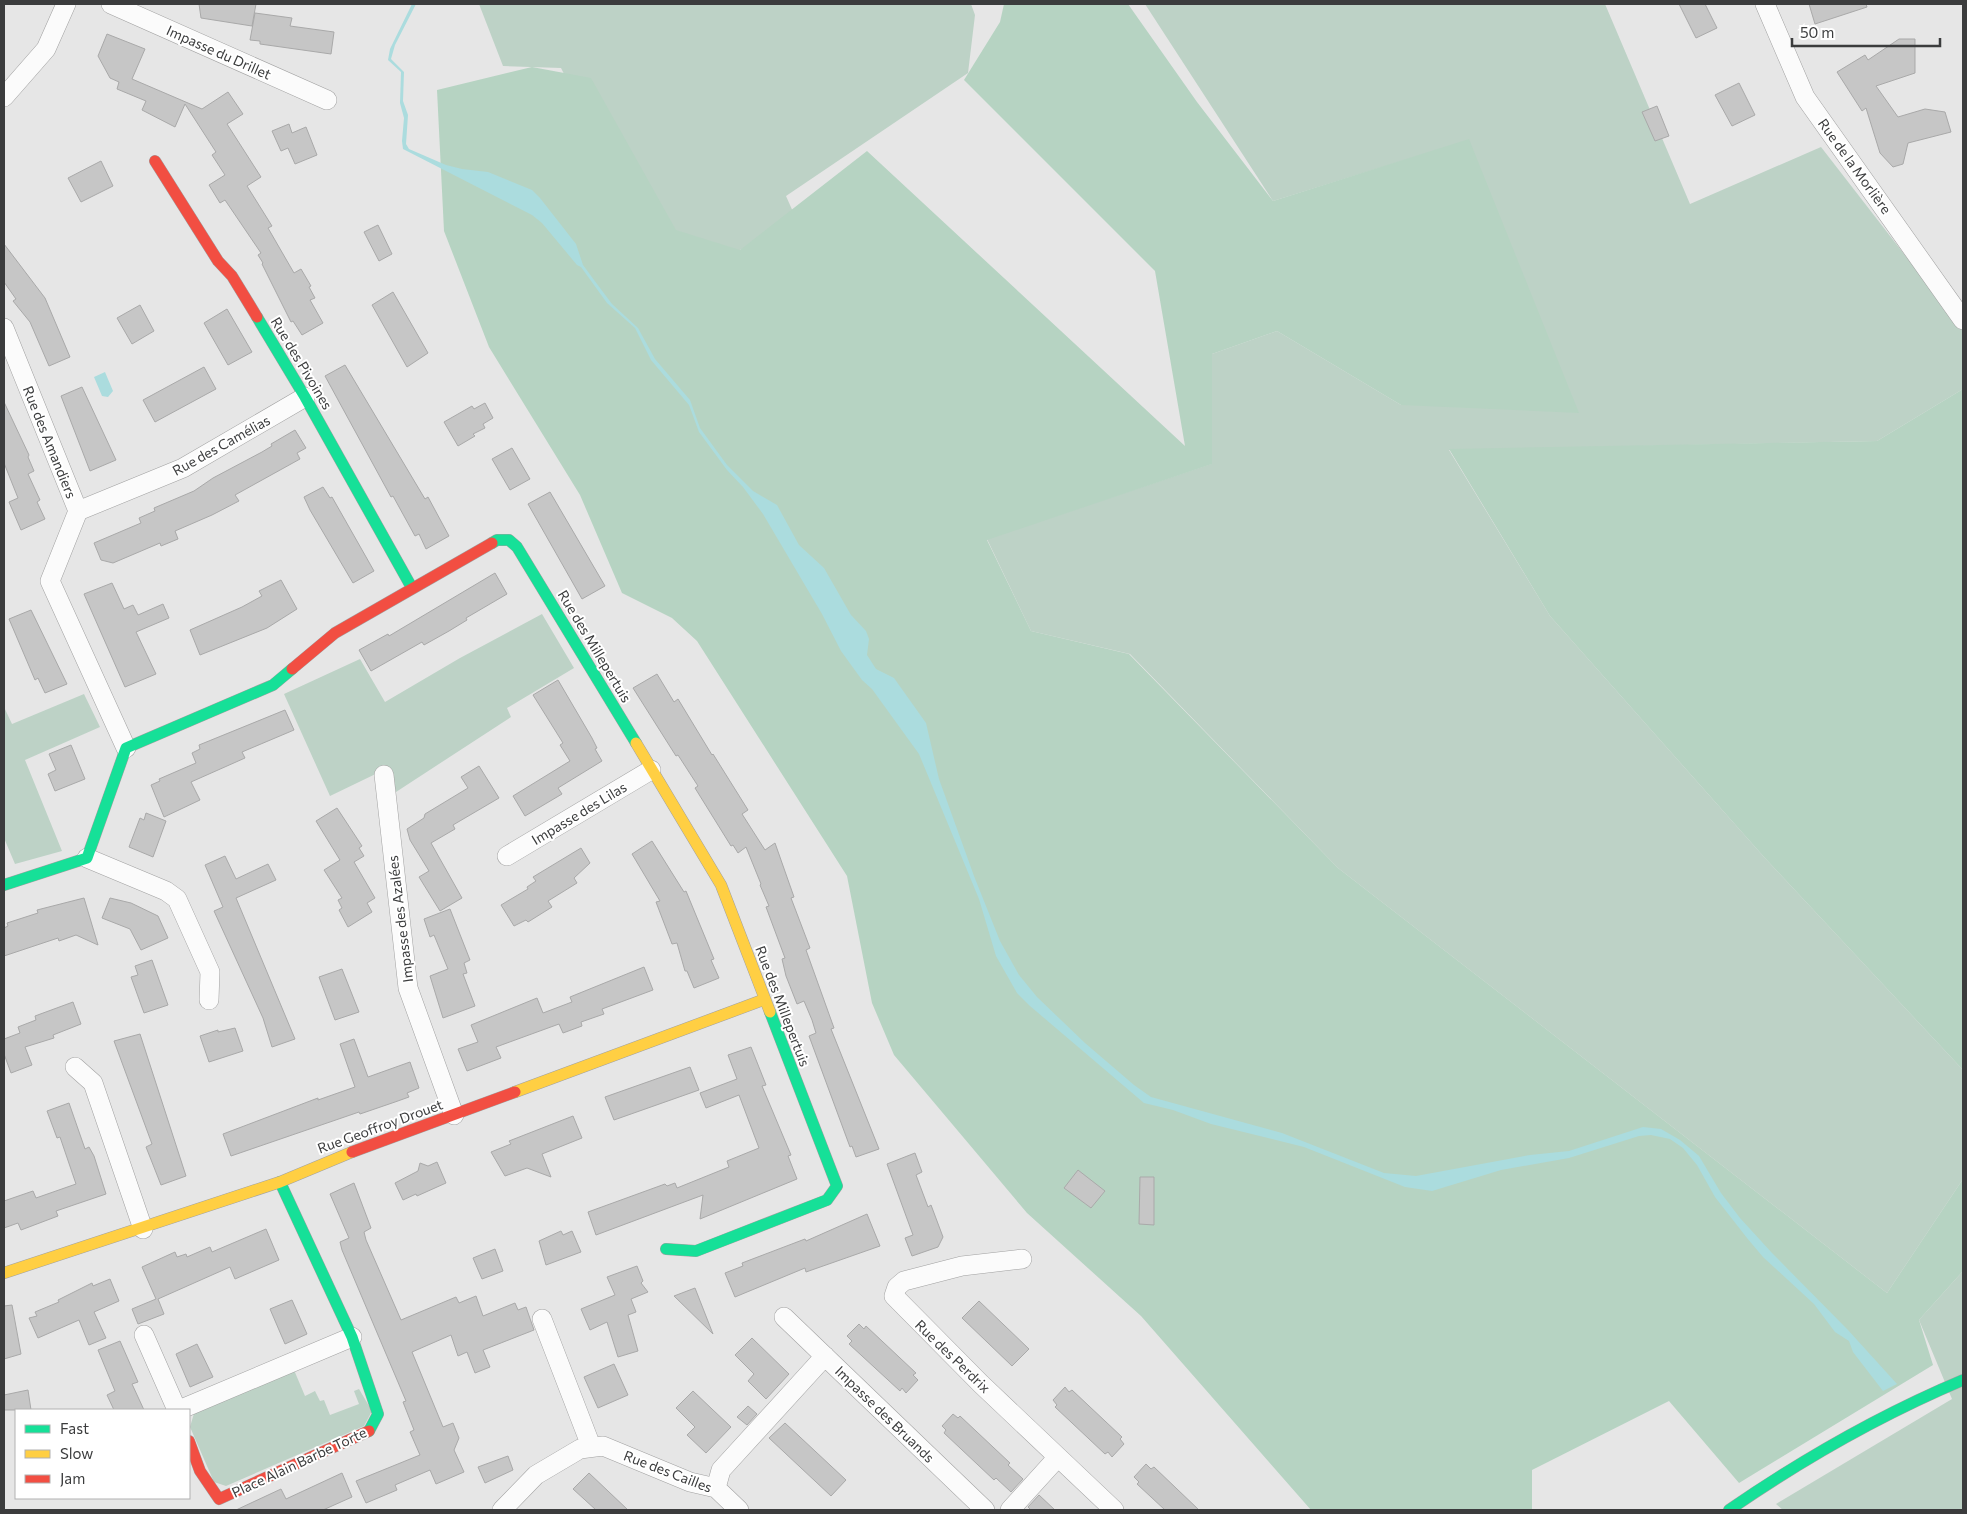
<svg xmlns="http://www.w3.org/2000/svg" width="1967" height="1514" viewBox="0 0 1967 1514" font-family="Commissioner,sans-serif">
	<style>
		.green { fill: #bdd2c6 }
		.forest { fill: #b6d3c2 }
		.water { fill: #abdcde }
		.building { fill: #c6c6c6; stroke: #a9a9a9 }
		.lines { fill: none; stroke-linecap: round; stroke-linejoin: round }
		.street-casing { stroke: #a1a1a1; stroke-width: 20 }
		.fast-casing { stroke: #a1a1a1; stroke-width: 12 }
		.slow-casing { stroke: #a1a1a1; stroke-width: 12 }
		.jam-casing { stroke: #a1a1a1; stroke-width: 12 }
		.street { stroke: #fbfbfb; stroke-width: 19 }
		.fast { stroke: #16e098; stroke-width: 11 }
		.slow { stroke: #ffcf43; stroke-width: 11 }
		.jam { stroke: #f24e42; stroke-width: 11 }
		.labels { text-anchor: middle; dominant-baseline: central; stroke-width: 4; stroke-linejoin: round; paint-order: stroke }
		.street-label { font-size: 14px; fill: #3b3c3d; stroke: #fff }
	</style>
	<rect width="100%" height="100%" fill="#e6e6e6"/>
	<!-- green -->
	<path class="green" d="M479 4H971L975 15 968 73 786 196 798 223 669 283 561 68 503 66Z
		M1145 4H1605L1690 204 1821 147 1963 330V389L1877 441 1449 450 1550 616 1764 857 1963 1070V1179L1887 1293 1338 868 1130 654 1031 631 987 539 1211 464 1212 354 1277 331 1401 405 1469 140 1273 201Z
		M542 614 574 668 507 708 511 717 396 792 388 768 330 796 284 694 360 659 385 702 460 658Z
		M84 694 100 727 25 760 62 851 15 864 4 838V707L12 724Z
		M1963 1271V1510H1783L1776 1504 1952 1399 1919 1320Z
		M294 1370 305 1396 315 1391 320 1401 324 1400 330 1415 359 1404 354 1391 359 1389 372 1411 364 1426 226 1486 214 1482 190 1427 195 1410Z"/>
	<!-- forest -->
	<path class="forest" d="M1004 4H1128L1197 102 1273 201 1469 139 1579 413 1401 405 1277 331 1212 354V464L987 540 1031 631 1129 654 1338 868 1887 1293 1963 1179V1271L1919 1320 1933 1365 1739 1483 1669 1401 1532 1470V1510H1311L1141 1316 1027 1213 894 1055 872 1003 847 876 697 641 672 618 622 593 580 495 489 347 444 231 437 90 532 67 591 78 676 230 740 250 867 151 1185 446 1155 271 964 80 1000 22Z
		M1963 389V1070L1764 857 1550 616 1449 449 1877 441Z"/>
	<!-- water -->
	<path class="water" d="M412 4H416L395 45 391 59 404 72 403 101 408 115 406 144 409 149 446 165 462 169 488 172 532 190 540 198 576 244 583 265 597 284 612 304 638 328 655 359 690 400 700 428 727 465 753 491 777 505 799 545 824 568 851 615 866 631 869 639 867 655 876 669 894 678 926 723 939 779 974 876 1000 941 1019 975 1037 997 1085 1043 1134 1085 1151 1097 1282 1133 1384 1173 1416 1176 1530 1155 1569 1151 1643 1127 1661 1129 1680 1140 1699 1156 1721 1193 1740 1218 1772 1253 1848 1330 1897 1384 1883 1391 1853 1352 1849 1341 1835 1332 1814 1304 1763 1257 1747 1238 1715 1197 1697 1165 1683 1148 1670 1139 1651 1135 1639 1136 1569 1158 1501 1170 1432 1191 1405 1187 1304 1147 1211 1124 1173 1110 1144 1103 1030 1006 1017 993 996 956 979 899 919 754 872 689 862 680 841 651 822 614 763 514 743 487 727 470 699 432 689 405 651 360 635 328 607 303 581 267 577 265 542 223 532 215 403 149 402 141 404 118 400 103 401 72 388 60 390 49Z
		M105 372 113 391 108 397 102 396 94 377Z"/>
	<!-- building -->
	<path class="building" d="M199 4H256L252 26 201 18Z
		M1679 4H1705L1717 28 1696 38Z
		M1809 4H1866L1867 7 1815 24Z
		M255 13 292 18 290 26 334 32 331 54 260 44V41L250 40Z
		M107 34 145 49 132 79 202 109 228 92 243 114 227 124 261 177 247 186 272 226 268 228 294 273 301 269 311 286 309 287 315 298 310 300 323 323 302 335 293 321 291 322 262 264 263 263 258 255 261 253 225 200 220 203 209 185 225 175 212 155 216 152 185 104 175 127 142 110 146 101 117 89 119 82 110 78 98 56Z
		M1899 39H1915V73L1876 86 1898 117 1925 109 1945 112 1951 132 1908 143 1903 164 1893 167 1880 153 1866 108 1862 111 1837 72 1865 55 1868 60Z
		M1739 83 1755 115 1732 126 1715 95Z
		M1657 106 1669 136 1655 141 1642 112Z
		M289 124 292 133 306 127 317 155 295 164 288 148 281 151 272 131Z
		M101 161 113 186 81 202 68 178Z
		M378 225 392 254 379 261 364 232Z
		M4 244 45 298 70 357 49 366 30 322 13 301 16 299 4 282Z
		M393 292 428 353 407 367 372 305Z
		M140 305 154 331 132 344 117 318Z
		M227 309 252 352 228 365 204 323Z
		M345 365 425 499 428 497 449 536 426 549 419 534 415 536 393 496 391 497 325 376Z
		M204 367 216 389 155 422 143 400Z
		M82 387 116 460 90 471 61 396Z
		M4 402 29 455 28 457 34 471 28 474 40 500 37 502 45 519 21 530 9 502 18 498 4 463Z
		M485 403 493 418 483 424 485 428 473 434 475 436 458 446 444 422 472 406 474 409Z
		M295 430 306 448 297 453 300 459 235 495 239 501 212 515 175 531 178 539 161 546 160 543 113 563 101 560 94 543 141 523 139 518 155 511 154 508 194 491 213 478 262 452 272 446 271 444Z
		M512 448 530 479 510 490 492 459Z
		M323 487 330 498 332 497 374 571 353 583 310 510 304 497Z
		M550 492 605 586 582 599 528 504Z
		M495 573 507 594 466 618 467 620 449 631 424 645 422 642 371 671 359 650 388 634 389 636Z
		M281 580 297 609 267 628 200 655 190 630 242 607 262 596 259 591Z
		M112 583 124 609 133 605 138 615 163 604 169 618 136 632 156 674 125 687 84 594Z
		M31 610 67 684 45 693 38 678 35 680 9 619Z
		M657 674 674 702 678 699 712 755 713 754 748 810 742 814 765 850 775 843 794 897 791 898 810 948 806 950 834 1028 831 1029 879 1149 856 1157 852 1146 850 1147 809 1036 816 1033 812 1020 804 1001 797 1004 786 976 782 959 785 958 766 907 769 906 760 885 761 884 746 847 738 853 733 845 731 846 695 788 698 786 678 755 676 756 633 688Z
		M558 680 592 738 597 748 595 749 602 761 558 788 562 794 525 816 513 796 570 761 560 745 563 743 533 695Z
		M285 710 294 730 242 752 245 758 191 782 200 800 164 817 151 785 160 781 159 779 196 763 192 753 200 749 199 745Z
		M71 745 85 779 55 791 48 774 56 770 49 754Z
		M479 766 499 798 453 825 455 829 431 843 462 898 440 911 419 877 429 871 410 840 407 829 424 818 425 814 468 788 461 777Z
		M337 808 362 846 359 848 364 856 354 862 375 898 367 903 372 912 348 927 339 910 342 908 338 900 342 898 324 870 340 860 316 821Z
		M146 813 166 821 153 857 129 847 140 818 144 820Z
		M652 841 684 892 686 891 714 959 711 960 719 978 694 988 687 971H685L677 943 672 944 656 902 660 901 632 854Z
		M581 848 590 863 574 878 577 883 548 901 552 907 528 922 526 920 514 926 501 905 528 889 527 887 536 881 533 877Z
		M225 856 236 879 268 864 276 880 236 898 295 1039 272 1047 263 1018 214 911 223 907 205 865Z
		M84 898 98 945 76 935 59 941 58 938 4 956V928L8 926 7 923 38 913 37 910Z
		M110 898 131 903 158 916 168 938 141 950 130 929 102 918Z
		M450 909 470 960 464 963 467 973 463 974 475 1006 443 1018 430 976 448 969 434 935 430 937 424 919Z
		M152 960 168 1005 144 1013 131 977 138 975 135 966Z
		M644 967 653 990 602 1009 604 1014 581 1022 582 1026 563 1033 559 1024 496 1047 501 1058 467 1071 458 1049 478 1042 471 1025 537 998 543 1013 572 1002 570 997Z
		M342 969 359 1012 335 1020 319 977Z
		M73 1002 81 1024 53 1035 54 1038 25 1047 32 1065 11 1073 4 1054V1039L20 1033 18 1027 36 1020 35 1016Z
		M235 1028 243 1051 209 1062 200 1036 218 1030V1032Z
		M140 1034 186 1176 161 1185 146 1147 152 1144 114 1041Z
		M354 1039 368 1077 410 1062 419 1088 407 1093 409 1097 395 1102 360 1114 359 1112 231 1156 223 1134 318 1098V1100L355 1087 340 1044Z
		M751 1047 766 1085 762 1086 791 1155 788 1156 797 1179 700 1219 703 1195 596 1235 588 1212 665 1184 667 1186 675 1183 677 1188 729 1167 727 1161 759 1148 739 1095 706 1108 700 1093 737 1079 728 1055Z
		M690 1067 699 1090 614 1120 605 1097Z
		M69 1103 85 1149 89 1147 94 1156 106 1194 56 1211 58 1216 21 1230 18 1223 4 1228V1201L33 1191 36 1198 76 1184 60 1137 57 1138 47 1111Z
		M573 1116 582 1138 542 1154 551 1177 527 1168 505 1176 491 1152 511 1144 509 1141Z
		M915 1153 922 1172 916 1175 928 1207 931 1205 943 1237 938 1247 912 1256 905 1238 913 1235 887 1164Z
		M437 1162 446 1183 417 1196 416 1194 403 1200 395 1183 418 1171 420 1163 428 1166Z
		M1078 1170 1105 1191 1091 1208 1064 1188Z
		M1140 1177H1154V1225L1139 1224Z
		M354 1183 371 1228 364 1232 366 1240 401 1320 456 1297 459 1303 476 1296 483 1316 515 1303 518 1310 526 1307 534 1330 483 1350 490 1367 475 1373 467 1352 458 1356 451 1335 412 1352 443 1427 453 1423 459 1438 454 1450 464 1472 436 1484 430 1470 395 1485 397 1490 366 1503 356 1481 420 1455 410 1432 414 1430 403 1402 406 1401 342 1250 340 1242 349 1238 330 1194Z
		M867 1214 880 1246 806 1272 805 1268 735 1297 725 1273 743 1266 742 1263 805 1239 806 1241Z
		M266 1229 279 1260 235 1279 230 1267 158 1299 164 1314 138 1324 132 1309 156 1299 142 1267 175 1252 177 1257 186 1254 187 1257 210 1247 212 1252Z
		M561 1231 563 1235 572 1231 581 1252 546 1265 539 1241Z
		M495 1249 503 1271 482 1279 473 1258Z
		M637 1266 643 1281 641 1283 648 1292 631 1299 636 1312 628 1315 638 1351 618 1357 607 1322 590 1330 581 1309 615 1295 607 1277Z
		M110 1279 119 1301 94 1312 106 1338 89 1345 79 1320 38 1338 29 1318 37 1316 35 1312 59 1302 58 1300 92 1283 93 1286Z
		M695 1288 713 1334 674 1296Z
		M292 1300 307 1334 285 1344 270 1309Z
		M979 1301 1029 1349 1012 1366 962 1318Z
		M12 1305 21 1354 4 1359V1306Z
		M859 1324 864 1329 866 1326 916 1373 913 1375 918 1380 906 1393 902 1388 900 1391 849 1344 852 1341 847 1336Z
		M752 1338 789 1374 766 1399 748 1381 754 1374 735 1355Z
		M120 1341 138 1382 132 1384 144 1410H114L107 1395 115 1391 98 1350Z
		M197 1344 213 1377 190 1387 176 1354Z
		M614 1364 628 1395 598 1408 584 1377Z
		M1065 1387 1069 1392 1072 1390 1122 1437 1120 1439 1124 1444 1112 1457 1108 1452 1105 1454 1055 1407 1057 1405 1053 1400Z
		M28 1390 31 1410H4V1395Z
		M693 1391 731 1427 706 1453 687 1435 695 1427 676 1408Z
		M748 1406 757 1414 747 1425 737 1417Z
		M953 1414 958 1418 960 1416 1010 1463 1008 1465 1023 1479 1011 1492 996 1478 994 1480 944 1433 946 1430 942 1426Z
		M785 1423 846 1480 831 1496 769 1438Z
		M508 1456 513 1470 485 1483 478 1467Z
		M1146 1464 1151 1469 1154 1467 1199 1510H1165L1137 1484 1139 1482 1134 1477Z
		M342 1473 352 1497 323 1510H236L281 1489 286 1499Z
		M589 1473 628 1510H596L573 1489Z
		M1039 1495 1055 1510H1031L1028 1507Z"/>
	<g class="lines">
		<defs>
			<path id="street" d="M111 4 327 100
				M1765 4 1805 97 1963 320
				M4 97 46 49 66 4
				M4 328 78 511 50 581 126 748
				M78 511 183 468 305 397
				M384 775 408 988 454 1115
				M507 856 651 770
				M87 858 166 891 177 899 210 972 209 1000
				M75 1067 93 1083 143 1229
				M1022 1259 962 1266 904 1281 897 1287 894 1296 981 1384 1114 1510
				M784 1317 985 1510
				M542 1319 591 1446
				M144 1335 177 1410
				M179 1410 352 1337
				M716 1488 721 1470 825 1356
				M502 1510 536 1475 580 1449 603 1446 690 1482 716 1488 739 1510
				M1010 1510 1058 1457"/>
			<path id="fast" d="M257 317 305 397 412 588
				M492 543 497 540H509L517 547 636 743
				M4 885 87 858 126 748 273 685 292 669
				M280 1182 352 1337 378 1414 369 1431
				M666 1249 696 1251 827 1200 837 1186 770 1012
				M1729 1510C1803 1459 1880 1415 1963 1380"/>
			<path id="slow" d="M636 743 721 885 770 1012
				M515 1092 763 1000
				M4 1273 280 1182 352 1152"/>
			<path id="jam" d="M155 161 218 261 232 276 257 317
				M292 669 335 633 492 543
				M352 1152 515 1092
				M189 1441 200 1471 219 1499 369 1431"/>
		</defs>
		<!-- street casing -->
		<use href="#street" class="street-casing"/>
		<!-- fast casing -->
		<use href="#fast" class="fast-casing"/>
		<!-- slow casing -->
		<use href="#slow" class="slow-casing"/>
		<!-- jam casing -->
		<use href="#jam" class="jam-casing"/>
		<!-- street -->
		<use href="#street" class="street"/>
		<!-- fast -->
		<use href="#fast" class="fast"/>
		<!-- slow -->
		<use href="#slow" class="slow"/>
		<!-- jam -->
		<use href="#jam" class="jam"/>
	</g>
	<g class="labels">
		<!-- street labels -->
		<g class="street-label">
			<text transform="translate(219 52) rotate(24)">Impasse du Drillet</text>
			<text transform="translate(1855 166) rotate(54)">Rue de la Morlière</text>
			<text transform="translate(302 363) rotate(59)">Rue des Pivoines</text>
			<text transform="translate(50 442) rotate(68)">Rue des Amandiers</text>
			<text transform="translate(221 445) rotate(-29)">Rue des Camélias</text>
			<text transform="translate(595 646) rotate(59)">Rue des Millepertuis</text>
			<text transform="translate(579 813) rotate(-31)">Impasse des Lilas</text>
			<text transform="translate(400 919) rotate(-97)">Impasse des Azalées</text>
			<text transform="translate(783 1006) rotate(69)">Rue des Millepertuis</text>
			<text transform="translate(380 1126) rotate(-20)">Rue Geoffroy Drouet</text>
			<text transform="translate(953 1356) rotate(44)">Rue des Perdrix</text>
			<text transform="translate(885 1414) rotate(44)">Impasse des Bruands</text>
			<text transform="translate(299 1462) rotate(-25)">Place Alain Barbe Torte</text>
			<text transform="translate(668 1471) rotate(21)">Rue des Cailles</text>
		</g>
	</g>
	<!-- border -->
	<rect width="1967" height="1514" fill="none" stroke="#3b3c3d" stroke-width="10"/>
	<!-- legend -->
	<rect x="15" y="1409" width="175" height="90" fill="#ffffff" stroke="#b1b1b1"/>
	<rect x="25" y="1425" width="25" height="8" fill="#16e098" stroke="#b1b1b1"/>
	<text x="60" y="1434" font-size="15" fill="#3b3c3d">Fast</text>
	<rect x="25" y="1450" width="25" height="8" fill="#ffcf43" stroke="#b1b1b1"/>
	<text x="60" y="1459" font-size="15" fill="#3b3c3d">Slow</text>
	<rect x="25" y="1475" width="25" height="8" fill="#f24e42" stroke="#b1b1b1"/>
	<text x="60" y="1484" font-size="15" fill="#3b3c3d">Jam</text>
	<!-- scale -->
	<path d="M1792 38v8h148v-8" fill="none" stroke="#3b3c3d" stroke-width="2.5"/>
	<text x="1800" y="38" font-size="15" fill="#3b3c3d" stroke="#ffffff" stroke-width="4" paint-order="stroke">50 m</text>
</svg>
